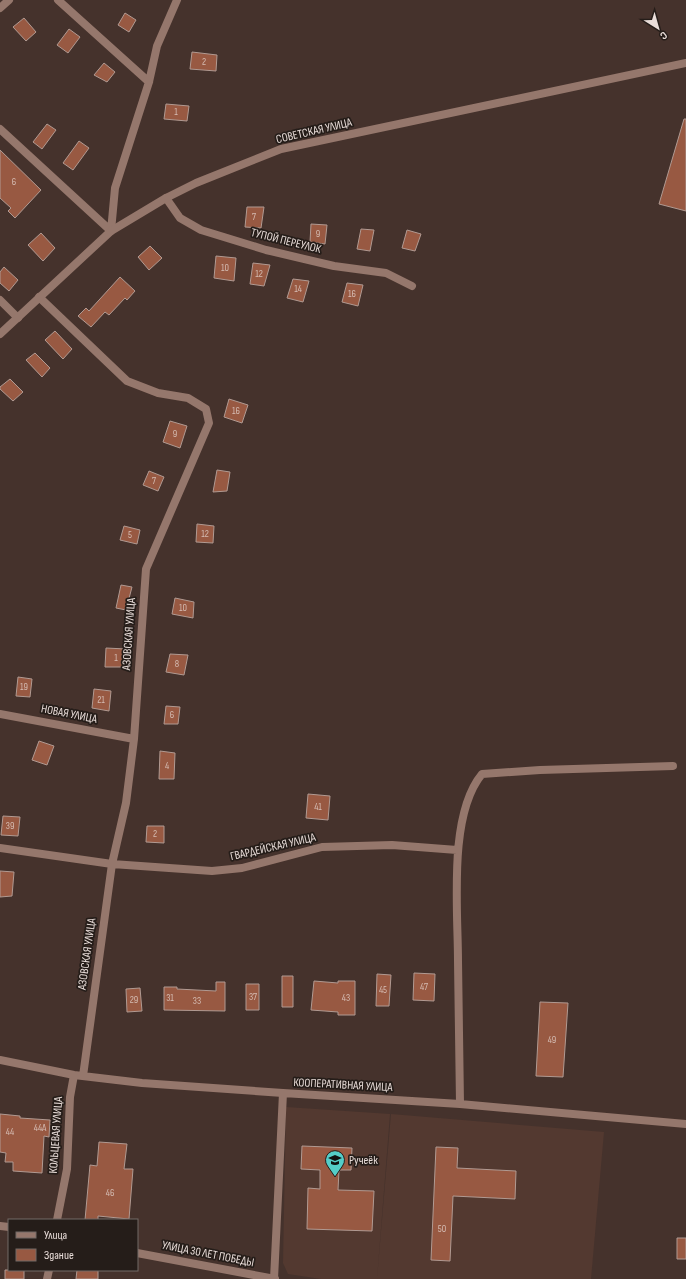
<svg xmlns="http://www.w3.org/2000/svg" width="686" height="1279" viewBox="0 0 686 1279" font-family="'Sofia Sans Condensed',sans-serif">
	<style>
		.built { fill: #533930 }
		.building { fill: #985942; stroke: #b19a92 }
		.lines { fill: none; stroke-linecap: round; stroke-linejoin: round }
		.minor { stroke: #95776c; stroke-width: 8 }
		.tertiary { stroke: #95776c; stroke-width: 8 }
		.labels { text-anchor: middle; dominant-baseline: central; stroke-width: 3.5; stroke-linejoin: round; paint-order: stroke }
		.number-label { font-size: 10px; fill: #d5bcb3 }
		.street-label { font-size: 12px; fill: #e9ddd9; stroke: #251d19 }
		.poi-label { font-size: 12px; fill: #e9ddd9; stroke: #251d19; text-anchor: start }
	</style>
	<rect width="100%" height="100%" fill="#45322c"/>
	<!-- built -->
	<path class="built" d="M286 1107 390 1114 377 1279H321L288 1274 283 1263Z
		M391 1114 604 1132 591 1279H377Z"/>
	<!-- building -->
	<path class="building" d="M125 13 136 20 129 32 118 25Z
		M24 18 36 32 26 41 13 27Z
		M69 29 80 37 68 53 57 45Z
		M192 52 217 55 216 71 190 69Z
		M104 63 115 72 107 82 94 75Z
		M166 104 189 106 187 121 164 119Z
		M684 119H686V211L659 204Z
		M47 124 56 130 42 149 33 142Z
		M79 141 89 148 73 170 63 163Z
		M0 150 41 190 15 218 8 211 11 208 0 198Z
		M247 207H264L261 228 245 227Z
		M311 224 327 225 325 244 310 242Z
		M361 229 374 230 370 251 357 249Z
		M407 230 421 234 415 251 402 248Z
		M41 233 55 248 43 261 28 245Z
		M150 246 162 258 149 270 138 257Z
		M216 256 236 258 234 281 214 278Z
		M253 263 270 265 264 286 250 284Z
		M4 267 18 280 9 291 0 283V272Z
		M120 277 135 291 127 300 125 298 109 315 105 312 91 327 78 316 86 308 89 311Z
		M293 279 309 281 303 302 287 298Z
		M347 283 363 285 358 306 342 302Z
		M55 331 72 349 63 359 45 340Z
		M35 353 50 368 42 377 26 360Z
		M10 379 23 392 13 401 0 389V387Z
		M229 399 248 405 242 423 224 417Z
		M170 421 187 426 180 448 163 442Z
		M217 470 230 472 227 491 213 492Z
		M149 471 164 477 158 491 143 485Z
		M197 524 214 526 213 543 196 542Z
		M124 526 140 530 137 544 120 540Z
		M121 585 132 587 126 610 116 608Z
		M175 598 194 602 193 618 172 614Z
		M106 648 126 649 125 667H105Z
		M170 654 188 655 184 675 166 672Z
		M18 677 32 679 30 697 16 696Z
		M94 689 111 691 109 711 92 708Z
		M166 706 180 707 178 724H164Z
		M39 741 54 746 47 765 32 760Z
		M160 751 175 753 174 779H159Z
		M308 794 330 796 328 820 306 818Z
		M3 816 20 817 18 836 1 835Z
		M147 826H164V843L146 842Z
		M0 871 14 872 12 896 0 897Z
		M414 973 435 974 434 1001 413 1000Z
		M377 974 391 975 389 1006H376Z
		M282 976H293V1007H282Z
		M314 981 338 983V981H355V1015H338V1012L311 1010Z
		M216 982H225V1011L164 1010V987H177V989L216 991Z
		M246 984H259V1010H246Z
		M140 988 142 1011 127 1012 126 989Z
		M540 1002 568 1003 563 1077 536 1076Z
		M0 1114 20 1116V1118L50 1120 49 1137 44 1136 42 1173 13 1171V1162H5L6 1153 0 1152Z
		M99 1142 127 1144 124 1169H133L129 1219 98 1216V1220H85L90 1165 97 1166Z
		M302 1146 352 1148 351 1170H339L338 1190 374 1191 372 1231 307 1229 308 1188 320 1189V1170L301 1169Z
		M436 1147 458 1148 457 1168 516 1171 515 1199 453 1196 450 1261 431 1260Z
		M677 1238H686V1259H677Z
		M5 1270H24V1279H5Z
		M77 1270H98V1279H76Z"/>
	<g class="lines">
		<!-- minor -->
		<path class="minor" d="M58 0 149 82
			M0 8 9 0
			M0 129 111 231
			M166 198 180 218 201 230 266 250 334 266 386 273 412 286
			M111 231 115 188 149 82 157 46 177 0
			M39 297 127 381 158 393 188 398 206 409 209 423 146 569 134 739 126 803 112 864 83 1076
			M0 300 18 318
			M0 714 134 739
			M0 848 112 864 212 871 242 868 322 847 392 845 457 850
			M0 1060 74 1075 142 1083 283 1093 460 1104 686 1124
			M460 1104C459 1056 459 1009 458 961 458 909 448 815 482 774L540 770 673 766
			M57 1220 67 1169 70 1097 74 1075
			M0 1226 9 1227
			M137 1253 275 1279
			M47 1279 49 1270
			M274 1279 283 1093"/>
		<!-- tertiary -->
		<path class="tertiary" d="M0 334 111 231 166 198 196 183 281 149 686 63"/>
	</g>
	<!-- icons -->
	<defs>
		<symbol id="school-pin" viewBox="-11 -11 22 30"><path d="M0 17L-7.5 6A9.5 9.5 0 1 1 7.5 6Z" fill="#54cdc8" stroke="#251d19"/><path d="M0-5L7-2L0 1L-7-2ZM-4 1L0 2.5L4 1V4Q0 6-4 4Z" fill="#111"/></symbol>
	</defs>
	<g fill-rule="evenodd">
		<use href="#school-pin" x="324" y="1149" width="22" height="30"/>
	</g>
	<g class="labels">
		<!-- number labels -->
		<g class="number-label">
			<text x="204" y="62">2</text>
			<text x="176" y="112">1</text>
			<text x="14" y="182">6</text>
			<text x="254" y="217">7</text>
			<text x="318" y="234">9</text>
			<text x="225" y="268">10</text>
			<text x="259" y="274">12</text>
			<text x="298" y="289">14</text>
			<text x="352" y="294">16</text>
			<text x="236" y="411">16</text>
			<text x="175" y="434">9</text>
			<text x="154" y="481">7</text>
			<text x="205" y="534">12</text>
			<text x="130" y="535">5</text>
			<text x="183" y="608">10</text>
			<text x="116" y="658">1</text>
			<text x="177" y="664">8</text>
			<text x="24" y="687">19</text>
			<text x="101" y="700">21</text>
			<text x="172" y="715">6</text>
			<text x="167" y="766">4</text>
			<text x="318" y="807">41</text>
			<text x="10" y="826">39</text>
			<text x="155" y="834">2</text>
			<text x="424" y="987">47</text>
			<text x="383" y="990">45</text>
			<text x="253" y="997">37</text>
			<text x="170" y="998">31</text>
			<text x="346" y="998">43</text>
			<text x="134" y="1000">29</text>
			<text x="197" y="1001">33</text>
			<text x="552" y="1040">49</text>
			<text x="40" y="1128">44А</text>
			<text x="10" y="1132">44</text>
			<text x="110" y="1193">46</text>
			<text x="442" y="1229">50</text>
		</g>
		<!-- street labels -->
		<g class="street-label">
			<text transform="translate(314 131) rotate(-13)">СОВЕТСКАЯ УЛИЦА</text>
			<text transform="translate(286 241) rotate(14)">ТУПОЙ ПЕРЕУЛОК</text>
			<text transform="translate(129 634) rotate(-86)">АЗОВСКАЯ УЛИЦА</text>
			<text transform="translate(69 714) rotate(11)">НОВАЯ УЛИЦА</text>
			<text transform="translate(273 847) rotate(-13)">ГВАРДЕЙСКАЯ УЛИЦА</text>
			<text transform="translate(87 954) rotate(-82)">АЗОВСКАЯ УЛИЦА</text>
			<text transform="translate(343 1085) rotate(3)">КООПЕРАТИВНАЯ УЛИЦА</text>
			<text transform="translate(56 1135) rotate(-86)">КОЛЬЦЕВАЯ УЛИЦА</text>
			<text transform="translate(208 1254) rotate(11)">УЛИЦА 30 ЛЕТ ПОБЕДЫ</text>
		</g>
		<!-- poi labels -->
		<g class="poi-label">
			<text x="349" y="1160">Ручеёк</text>
		</g>
	</g>
	<!-- legend -->
	<rect x="8" y="1219" width="130" height="52" fill="#251d19" stroke="#736a66"/>
	<rect x="16" y="1232" width="20" height="6" fill="#95776c" stroke="#736a66"/>
	<text x="44" y="1239" font-size="12" fill="#e9ddd9">Улица</text>
	<rect x="16" y="1249" width="20" height="12" fill="#985942" stroke="#736a66"/>
	<text x="44" y="1259" font-size="12" fill="#e9ddd9">Здание</text>
	<!-- north arrow -->
	<g transform="translate(658 28) rotate(143)" stroke="#251d19" stroke-width="3" paint-order="stroke">
	<path d="M0-3L7 15L0 10L-7 15Z" fill="#e9ddd9"/>
	<text y="-6" font-size="11" font-weight="bold" text-anchor="middle" fill="#e9ddd9">С</text>
	</g>
</svg>
